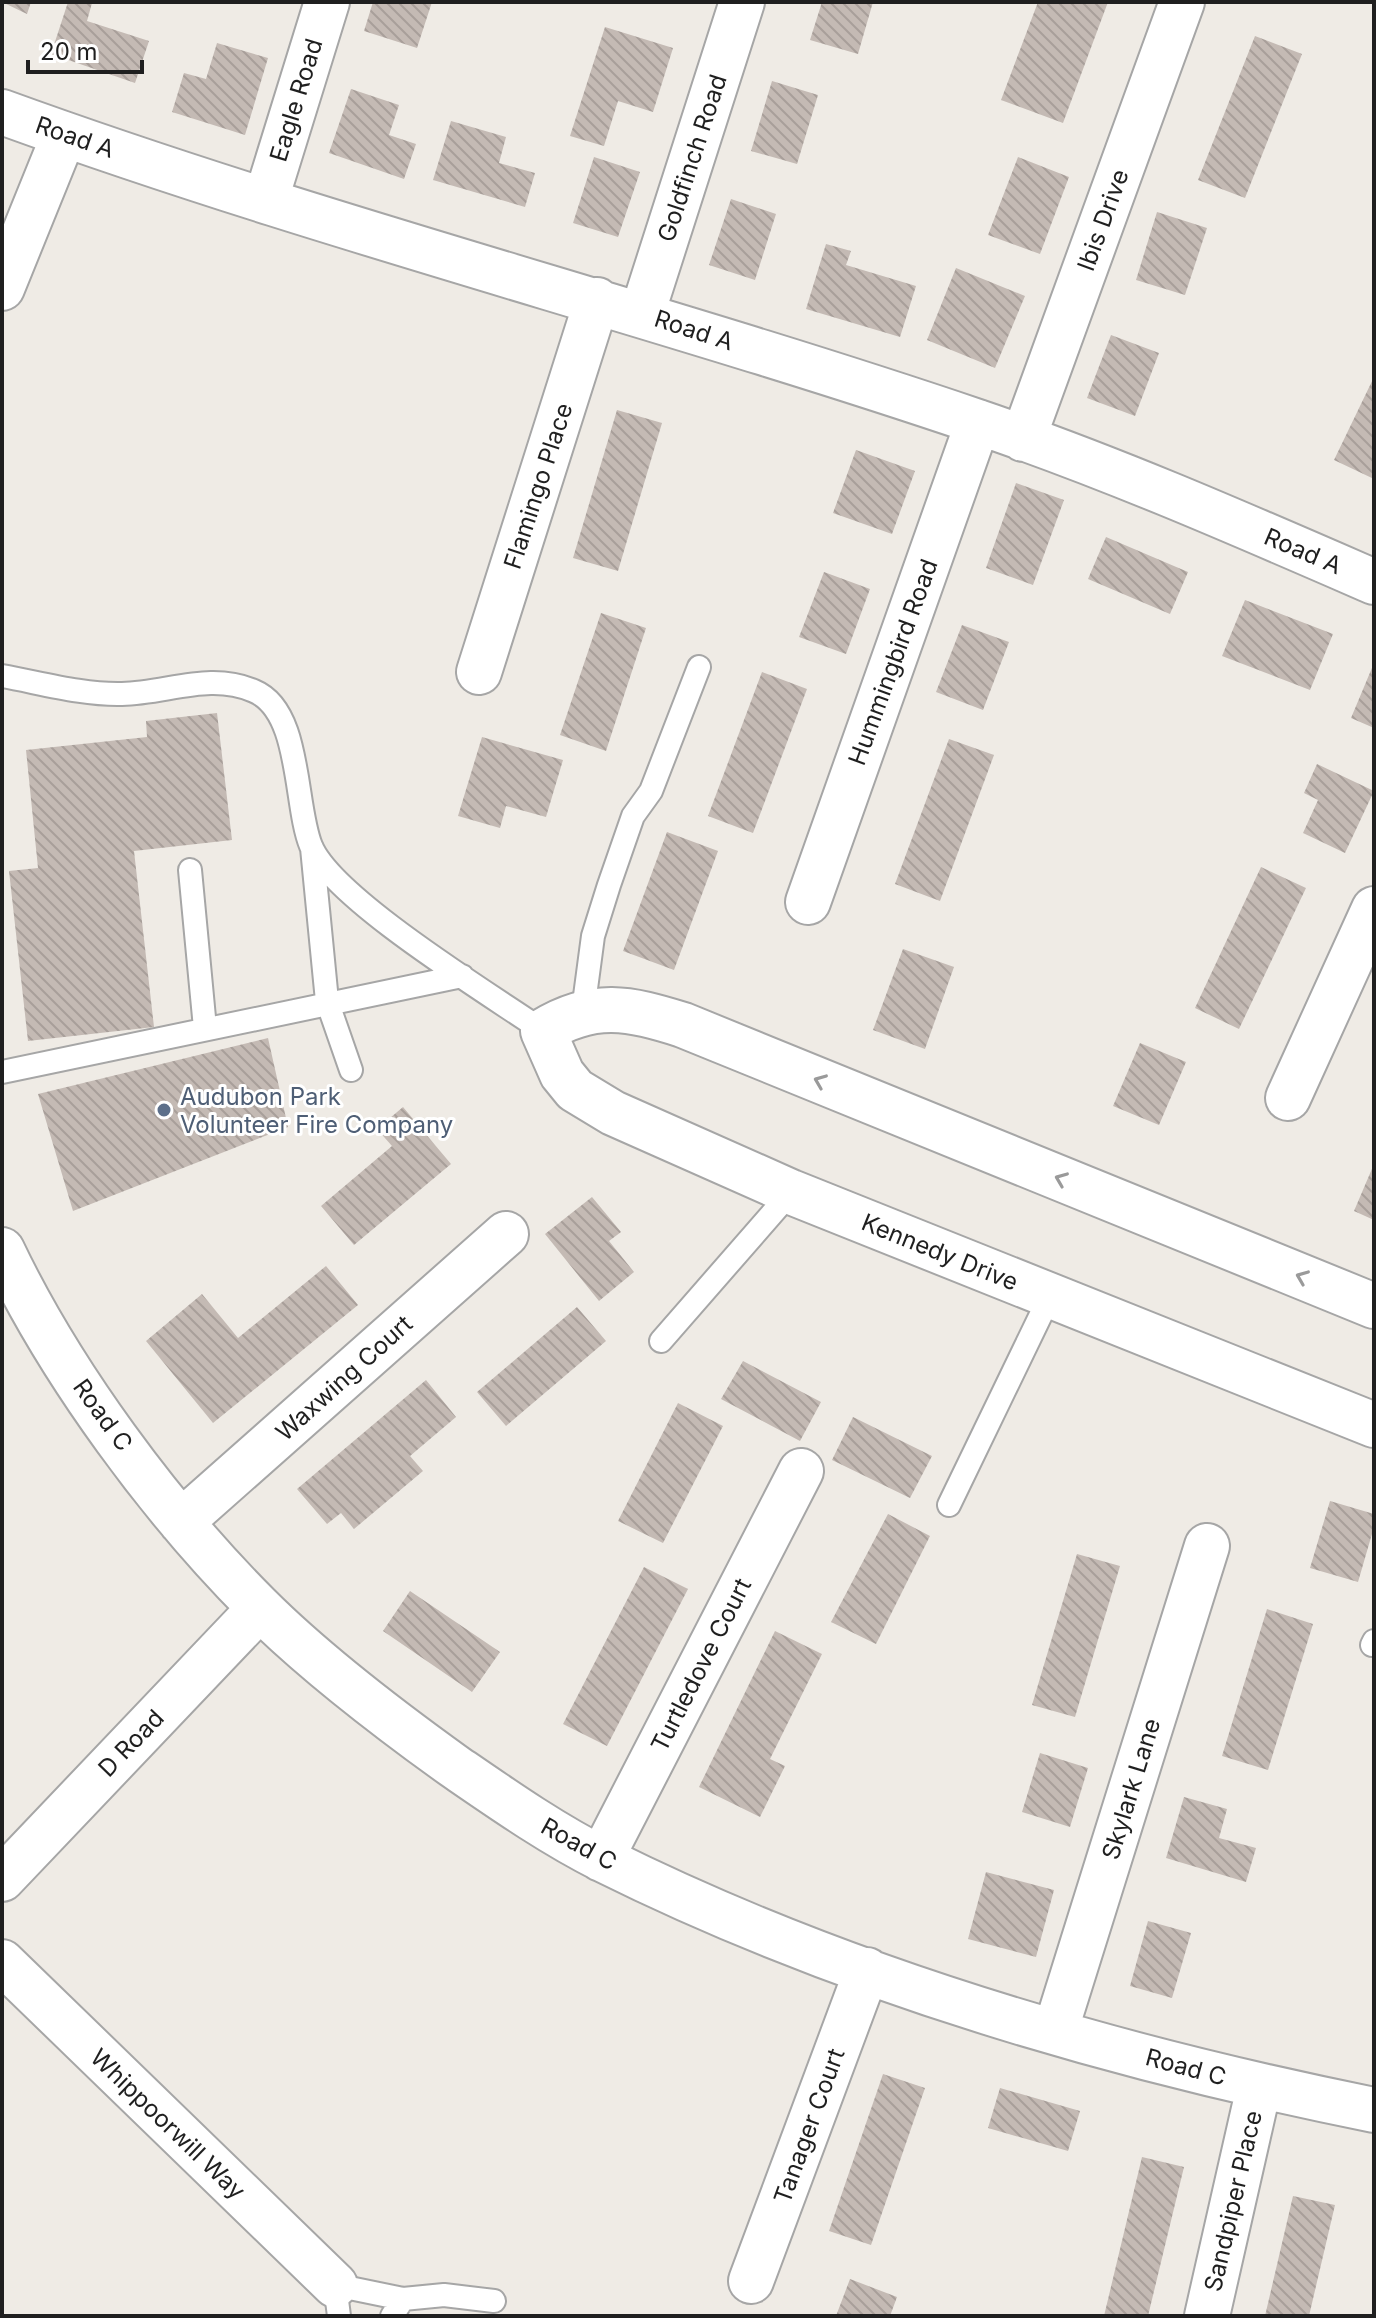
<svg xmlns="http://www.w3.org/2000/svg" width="1376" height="2318" viewBox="0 0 1376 2318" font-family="Inter,sans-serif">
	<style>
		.building { fill: url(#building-back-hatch) }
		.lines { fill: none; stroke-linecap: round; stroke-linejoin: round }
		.lane-casing { stroke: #a6a6a6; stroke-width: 26 }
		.street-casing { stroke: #a6a6a6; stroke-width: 48 }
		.lane { stroke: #fff; stroke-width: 22 }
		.street { stroke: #fff; stroke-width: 44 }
		.oneway { stroke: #9a9a9a }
		.service-dot { fill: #5c6f8a; stroke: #fff; stroke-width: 3 }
		.labels { text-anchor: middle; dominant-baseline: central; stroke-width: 6; stroke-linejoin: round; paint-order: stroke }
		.street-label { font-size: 24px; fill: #1f1f1f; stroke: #fff }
		.service-label { font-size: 24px; fill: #4e5e75; stroke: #fff; text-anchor: start }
	</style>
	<defs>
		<pattern id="building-back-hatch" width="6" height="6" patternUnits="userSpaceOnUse" patternTransform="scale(2)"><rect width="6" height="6" fill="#c4bab4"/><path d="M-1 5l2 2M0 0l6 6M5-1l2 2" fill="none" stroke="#a89f9a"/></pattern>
	</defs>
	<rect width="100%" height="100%" fill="#efebe5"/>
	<!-- building -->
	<path class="building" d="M2 2H31L27 14Z
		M68 2 92 3 87 21 149 41 135 83 51 54Z
		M373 2H432L417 48 364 31Z
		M822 2H873L858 54 810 40Z
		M1038 2H1108L1063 123 1001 100Z
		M605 27 673 48 653 112 618 101 604 146 570 136Z
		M1255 36 1302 54 1245 198 1198 180Z
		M217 43 268 58 245 135 172 112 184 73 206 79Z
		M772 81 818 95 797 164 751 151Z
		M351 89 399 105 389 135 416 144 404 179 329 153Z
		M451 121 506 137 499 163 535 173 525 207 433 180Z
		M594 157 640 172 618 237 573 223Z
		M1018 157 1069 177 1040 254 988 235Z
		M731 199 776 214 755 280 709 265Z
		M1157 212 1207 228 1185 295 1136 280Z
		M826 244 851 251 846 265 916 286 900 337 806 309Z
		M956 268 1025 296 995 368 927 340Z
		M1111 335 1159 353 1135 416 1087 398Z
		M1374 377V479L1334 460Z
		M617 410 662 423 618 571 573 558Z
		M856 450 915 471 892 534 833 513Z
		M1016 483 1064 500 1033 585 986 568Z
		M1106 537 1188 572 1170 614 1088 579Z
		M824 572 870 589 846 654 799 637Z
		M1245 600 1333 634 1310 690 1222 656Z
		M601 613 646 628 606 751 560 735Z
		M962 625 1009 642 983 710 936 692Z
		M1374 663V728L1351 718Z
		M762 672 807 689 753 833 708 816Z
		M217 713 232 840 134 851 154 1027 28 1041 9 871 38 868 26 750 147 737 146 721Z
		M482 737 563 760 546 817 506 806 500 828 458 816Z
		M949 739 994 755 940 901 895 884Z
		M1317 764 1374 791 1345 853 1303 833 1318 800 1304 793Z
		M667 832 718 851 674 970 623 951Z
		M1261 867 1306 888 1239 1029 1195 1008Z
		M903 949 954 967 925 1049 873 1030Z
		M268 1038 288 1127 73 1211 38 1094Z
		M1140 1043 1186 1062 1159 1125 1113 1106Z
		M403 1107 451 1164 354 1245 321 1206 392 1146 377 1129Z
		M1374 1164V1220L1354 1211Z
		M592 1197 621 1232 609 1241 634 1272 599 1301 545 1234Z
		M326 1266 358 1305 213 1423 146 1341 202 1294 238 1338Z
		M577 1307 606 1341 506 1426 477 1392Z
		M743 1361 821 1402 800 1441 721 1399Z
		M426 1380 456 1417 410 1456 423 1471 354 1529 341 1513 327 1524 297 1489Z
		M678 1403 723 1426 663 1543 618 1521Z
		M853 1417 932 1456 910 1498 832 1460Z
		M1330 1501 1374 1514V1527L1358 1582 1310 1568Z
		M888 1514 930 1536 876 1644 831 1622Z
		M1077 1554 1120 1566 1075 1717 1032 1705Z
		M644 1567 688 1589 607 1746 563 1724Z
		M410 1591 500 1652 472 1692 383 1631Z
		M1267 1609 1313 1624 1268 1770 1222 1756Z
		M775 1631 822 1654 770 1759 785 1766 760 1817 699 1787Z
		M1040 1753 1088 1768 1070 1827 1022 1812Z
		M1184 1797 1227 1809 1219 1838 1256 1848 1246 1882 1166 1858Z
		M986 1872 1054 1890 1036 1957 968 1939Z
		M1148 1921 1191 1933 1172 1998 1130 1986Z
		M883 2074 925 2088 871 2245 829 2231Z
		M1000 2088 1080 2111 1068 2151 988 2128Z
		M1142 2157 1184 2167 1148 2316H1104Z
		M1293 2196 1335 2205 1309 2316H1265Z
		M850 2279 897 2297 890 2316H836Z"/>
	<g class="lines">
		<defs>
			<path id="lane" d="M2 676C41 683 83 695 122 694 168 693 210 672 254 691 302 711 294 805 311 846 333 899 491 995 543 1031
				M312 848 327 1001 351 1070
				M190 870 205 1028
				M583 1011 593 936 609 885 633 816 651 791 699 667
				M2 1072 462 976
				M661 1341 791 1192
				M949 1505 1050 1296
				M1372 1645 1374 1641
				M403 2299 444 2295 494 2301
				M339 2316 335 2285 403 2299 392 2316"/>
			<path id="street" d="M2 112C321 228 653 312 975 421 1111 467 1243 525 1374 582
				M266 199 327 2
				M2 288 64 135
				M642 314 742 2
				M1023 439 1182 2
				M479 672 597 300
				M808 902 978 422
				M1288 1098 1374 909
				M2 1250C61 1374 161 1509 258 1606 313 1661 390 1720 454 1766 502 1799 552 1834 604 1860 845 1980 1111 2057 1374 2110
				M1374 1306 683 1025C629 1008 594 1000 543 1031L562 1074 575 1090 613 1113 791 1192 1374 1425
				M181 1522 506 1234
				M601 1859 801 1471
				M2 1879 260 1608
				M2 1962 335 2285
				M1055 2032 1207 1546
				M751 2281 867 1970
				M1207 2316 1259 2087"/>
		</defs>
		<!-- lane casing -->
		<use href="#lane" class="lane-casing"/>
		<!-- street casing -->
		<use href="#street" class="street-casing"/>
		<!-- lane -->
		<use href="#lane" class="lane"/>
		<!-- street -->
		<use href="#street" class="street"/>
	</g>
	<!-- one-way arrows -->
	<defs><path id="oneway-chevron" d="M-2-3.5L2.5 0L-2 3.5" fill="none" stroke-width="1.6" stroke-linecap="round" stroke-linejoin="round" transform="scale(2)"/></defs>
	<g class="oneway">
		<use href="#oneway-chevron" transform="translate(820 1081) rotate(-158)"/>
		<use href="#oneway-chevron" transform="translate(1061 1179) rotate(-158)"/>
		<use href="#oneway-chevron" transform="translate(1302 1277) rotate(-158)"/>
	</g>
	<!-- markers -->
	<circle class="service-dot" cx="164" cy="1110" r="8"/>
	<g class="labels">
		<!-- street labels -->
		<g class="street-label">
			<text transform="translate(296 100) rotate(-73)">Eagle Road</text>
			<text transform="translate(75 137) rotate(19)">Road A</text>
			<text transform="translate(692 158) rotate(-72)">Goldfinch Road</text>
			<text transform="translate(1103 220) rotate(-70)">Ibis Drive</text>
			<text transform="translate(694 330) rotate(18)">Road A</text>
			<text transform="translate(538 486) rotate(-72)">Flamingo Place</text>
			<text transform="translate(1303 551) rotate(23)">Road A</text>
			<text transform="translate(893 662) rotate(-70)">Hummingbird Road</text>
			<text transform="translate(940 1252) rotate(22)">Kennedy Drive</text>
			<text transform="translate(344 1378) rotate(-42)">Waxwing Court</text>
			<text transform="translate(103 1415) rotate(54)">Road C</text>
			<text transform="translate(701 1665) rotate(-63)">Turtledove Court</text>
			<text transform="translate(131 1743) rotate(-46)">D Road</text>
			<text transform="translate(1131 1789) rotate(-73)">Skylark Lane</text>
			<text transform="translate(579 1844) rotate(29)">Road C</text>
			<text transform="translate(1186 2067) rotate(15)">Road C</text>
			<text transform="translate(168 2124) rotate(44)">Whippoorwill Way</text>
			<text transform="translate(809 2126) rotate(-70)">Tanager Court</text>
			<text transform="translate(1233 2201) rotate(-77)">Sandpiper Place</text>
		</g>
		<!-- service labels -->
		<g class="service-label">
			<text x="180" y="1096">Audubon Park<tspan x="180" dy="28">Volunteer Fire Company</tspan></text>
		</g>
	</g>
	<!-- border -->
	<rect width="1376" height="2318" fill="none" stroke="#1f1f1f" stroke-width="8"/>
	<!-- scale -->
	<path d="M28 60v12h114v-12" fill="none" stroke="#1f1f1f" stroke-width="4"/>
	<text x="40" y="60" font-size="24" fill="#1f1f1f" stroke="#ffffff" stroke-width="6" paint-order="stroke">20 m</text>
</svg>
